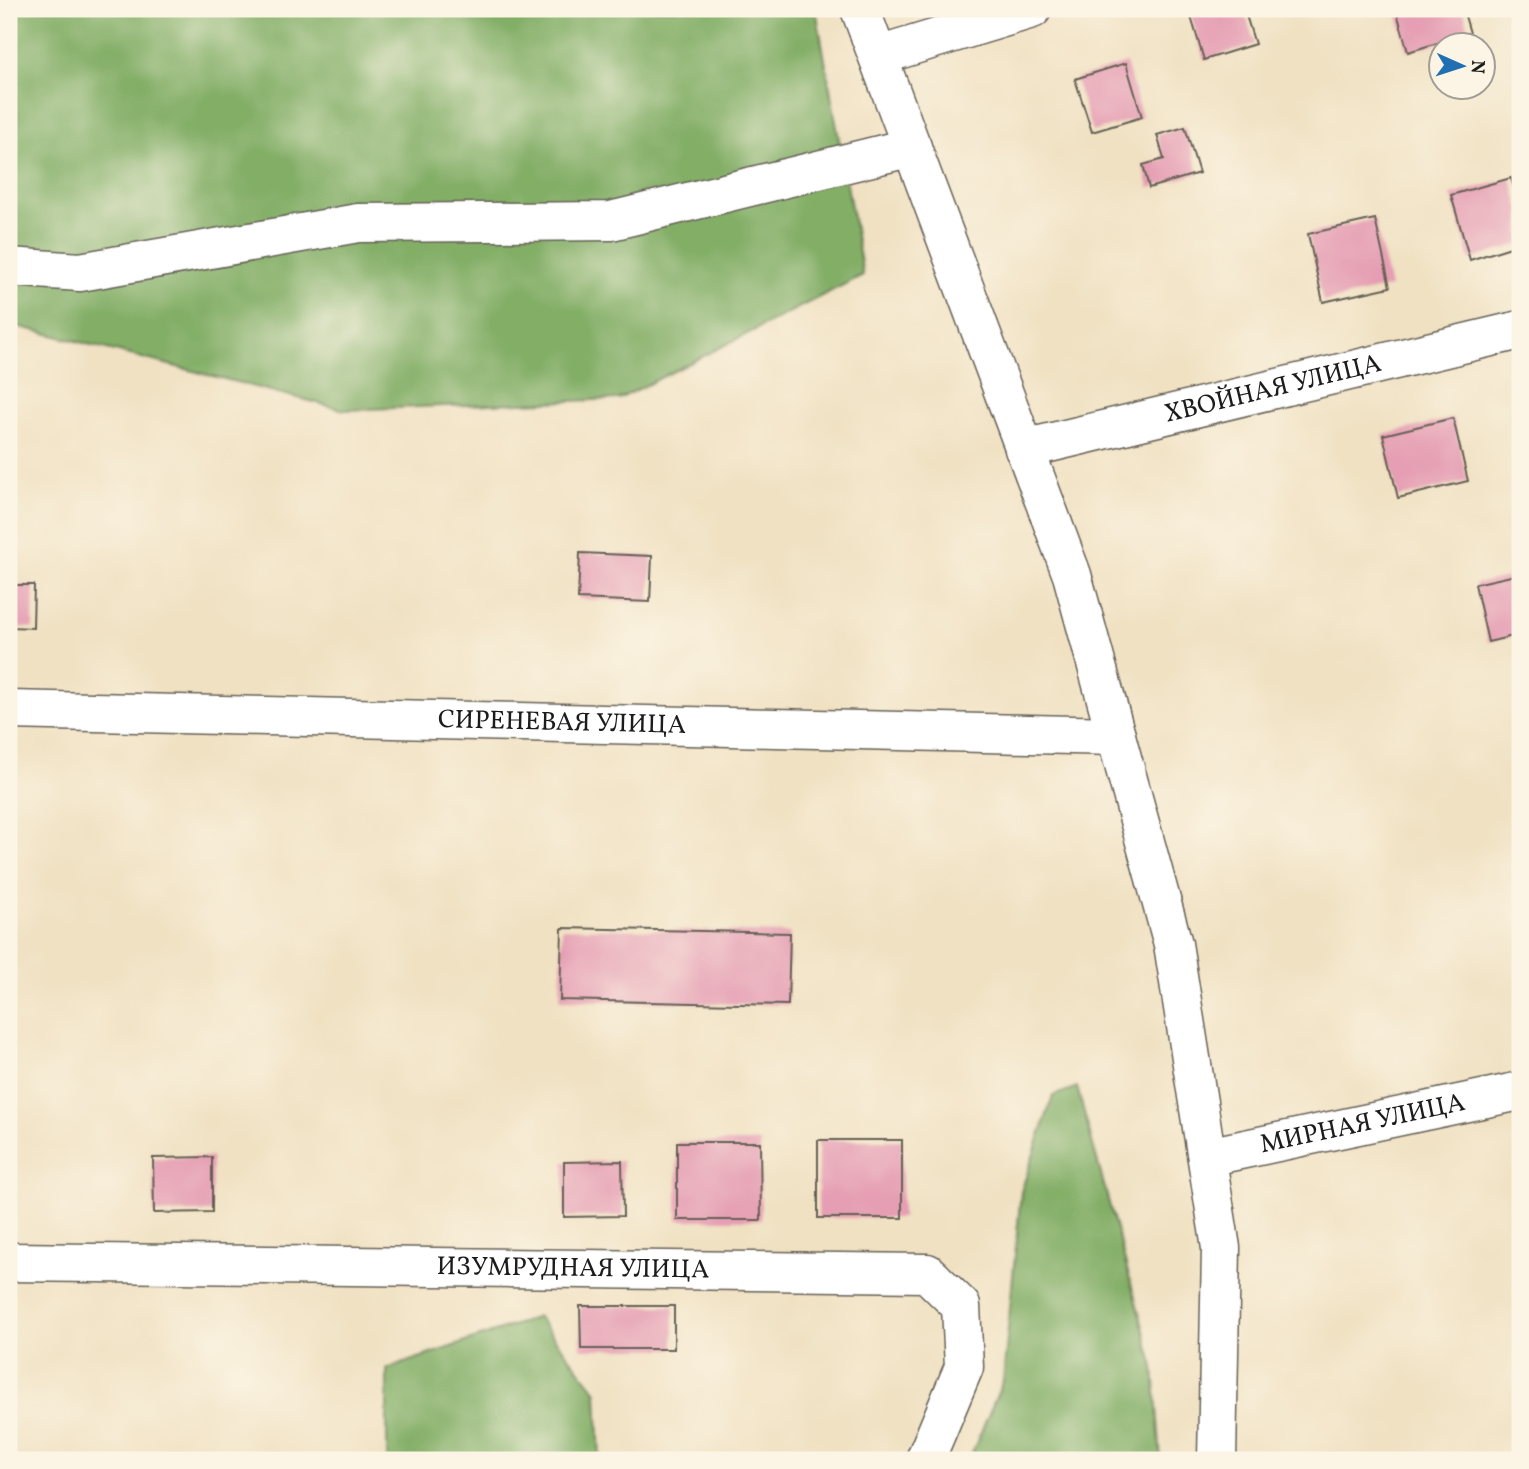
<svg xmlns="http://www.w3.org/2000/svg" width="1529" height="1469" viewBox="0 0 1529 1469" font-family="Vollkorn,serif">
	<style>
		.forest { fill: #82ae66; stroke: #4f6541; stroke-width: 2 }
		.building { fill: #e59eb3 }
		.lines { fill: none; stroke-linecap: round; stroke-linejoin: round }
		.minor-casing { stroke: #666156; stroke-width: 41 }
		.minor { stroke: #fff; stroke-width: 38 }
		.labels { text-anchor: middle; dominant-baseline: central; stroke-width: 6; stroke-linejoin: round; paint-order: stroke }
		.street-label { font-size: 26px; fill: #1c1c1c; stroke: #fcf5e5 }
	</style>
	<rect width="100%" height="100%" fill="#fcf5e5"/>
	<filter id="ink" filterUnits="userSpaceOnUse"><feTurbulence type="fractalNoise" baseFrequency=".0143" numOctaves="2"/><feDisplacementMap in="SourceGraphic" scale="14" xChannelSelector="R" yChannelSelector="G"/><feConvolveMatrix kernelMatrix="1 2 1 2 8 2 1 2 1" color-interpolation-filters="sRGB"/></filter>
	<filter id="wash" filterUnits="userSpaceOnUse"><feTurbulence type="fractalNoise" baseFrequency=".00686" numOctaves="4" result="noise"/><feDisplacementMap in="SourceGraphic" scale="28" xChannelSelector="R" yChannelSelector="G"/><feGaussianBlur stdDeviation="1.57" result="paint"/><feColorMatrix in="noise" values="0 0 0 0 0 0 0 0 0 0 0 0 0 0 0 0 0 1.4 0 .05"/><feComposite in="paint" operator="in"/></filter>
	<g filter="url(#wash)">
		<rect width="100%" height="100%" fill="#f0e1c2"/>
		<!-- forest -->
		<path class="forest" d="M9 9H816L863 275 619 399 345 410 9 324Z
			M1077 1087 1154 1367 1161 1460H969L1003 1381 1021 1192 1053 1096Z
			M538 1317 597 1392 600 1460H387V1369Z"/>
		<g id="blocks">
			<!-- building -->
			<path class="building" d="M1194 9H1244L1255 44 1204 60 1189 10Z
				M1396 9H1463L1470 33 1408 52Z
				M1126 63 1142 117 1092 132 1075 79Z
				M1185 127 1199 173 1149 188 1143 165 1164 159 1157 135Z
				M1511 178 1520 210V244L1470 260 1451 195Z
				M1375 219 1390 287 1323 302 1308 234Z
				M1453 418 1468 481 1398 498 1383 435Z
				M580 553 652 556 650 602 578 599Z
				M1520 574V629L1516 630 1517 635 1488 642 1475 584Z
				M9 585H34L33 628 12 627V635H9Z
				M562 928 790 933 788 1005 560 1000Z
				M818 1140H902V1218H818Z
				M677 1142H760L761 1220H677Z
				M212 1157V1212L154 1213 153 1158Z
				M622 1161 623 1216 564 1217V1162Z
				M580 1306H674V1349H581Z"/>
		</g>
	</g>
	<g filter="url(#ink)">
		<use href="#blocks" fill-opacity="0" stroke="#666156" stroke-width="2"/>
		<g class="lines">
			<defs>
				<g id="minor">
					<path d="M860 9 1072 575 1173 944 1221 1248 1217 1460"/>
					<path d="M878 56 1032 9"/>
					<path d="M9 267 80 272 358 223 611 221 912 147"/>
					<path id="s1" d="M1024 449 1520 330"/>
					<path id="s2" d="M9 710 1116 736"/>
					<path id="s3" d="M1207 1157 1520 1091"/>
					<path id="s4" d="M9 1262 927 1273 961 1306 964 1367 925 1460"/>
				</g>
			</defs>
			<!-- minor casing -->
			<use href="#minor" class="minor-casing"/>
			<!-- minor -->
			<use href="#minor" class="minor"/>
		</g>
	</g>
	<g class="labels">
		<!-- street labels -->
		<g class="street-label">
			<text stroke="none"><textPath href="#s1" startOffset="256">ХВОЙНАЯ УЛИЦА</textPath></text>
			<text stroke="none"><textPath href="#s2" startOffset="553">СИРЕНЕВАЯ УЛИЦА</textPath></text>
			<text stroke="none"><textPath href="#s3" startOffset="159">МИРНАЯ УЛИЦА</textPath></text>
			<text stroke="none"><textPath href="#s4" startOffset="564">ИЗУМРУДНАЯ УЛИЦА</textPath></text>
		</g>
	</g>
	<!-- margin -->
	<rect width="1529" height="1469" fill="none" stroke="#fcf5e5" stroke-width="35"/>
	<!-- north arrow -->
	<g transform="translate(1462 66) rotate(93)"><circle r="33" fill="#fcf5e5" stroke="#a29e95" stroke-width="2"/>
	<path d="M0-5L12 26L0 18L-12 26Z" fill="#1f6fb2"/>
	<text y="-10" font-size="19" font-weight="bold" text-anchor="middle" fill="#1c1c1c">N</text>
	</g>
</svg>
